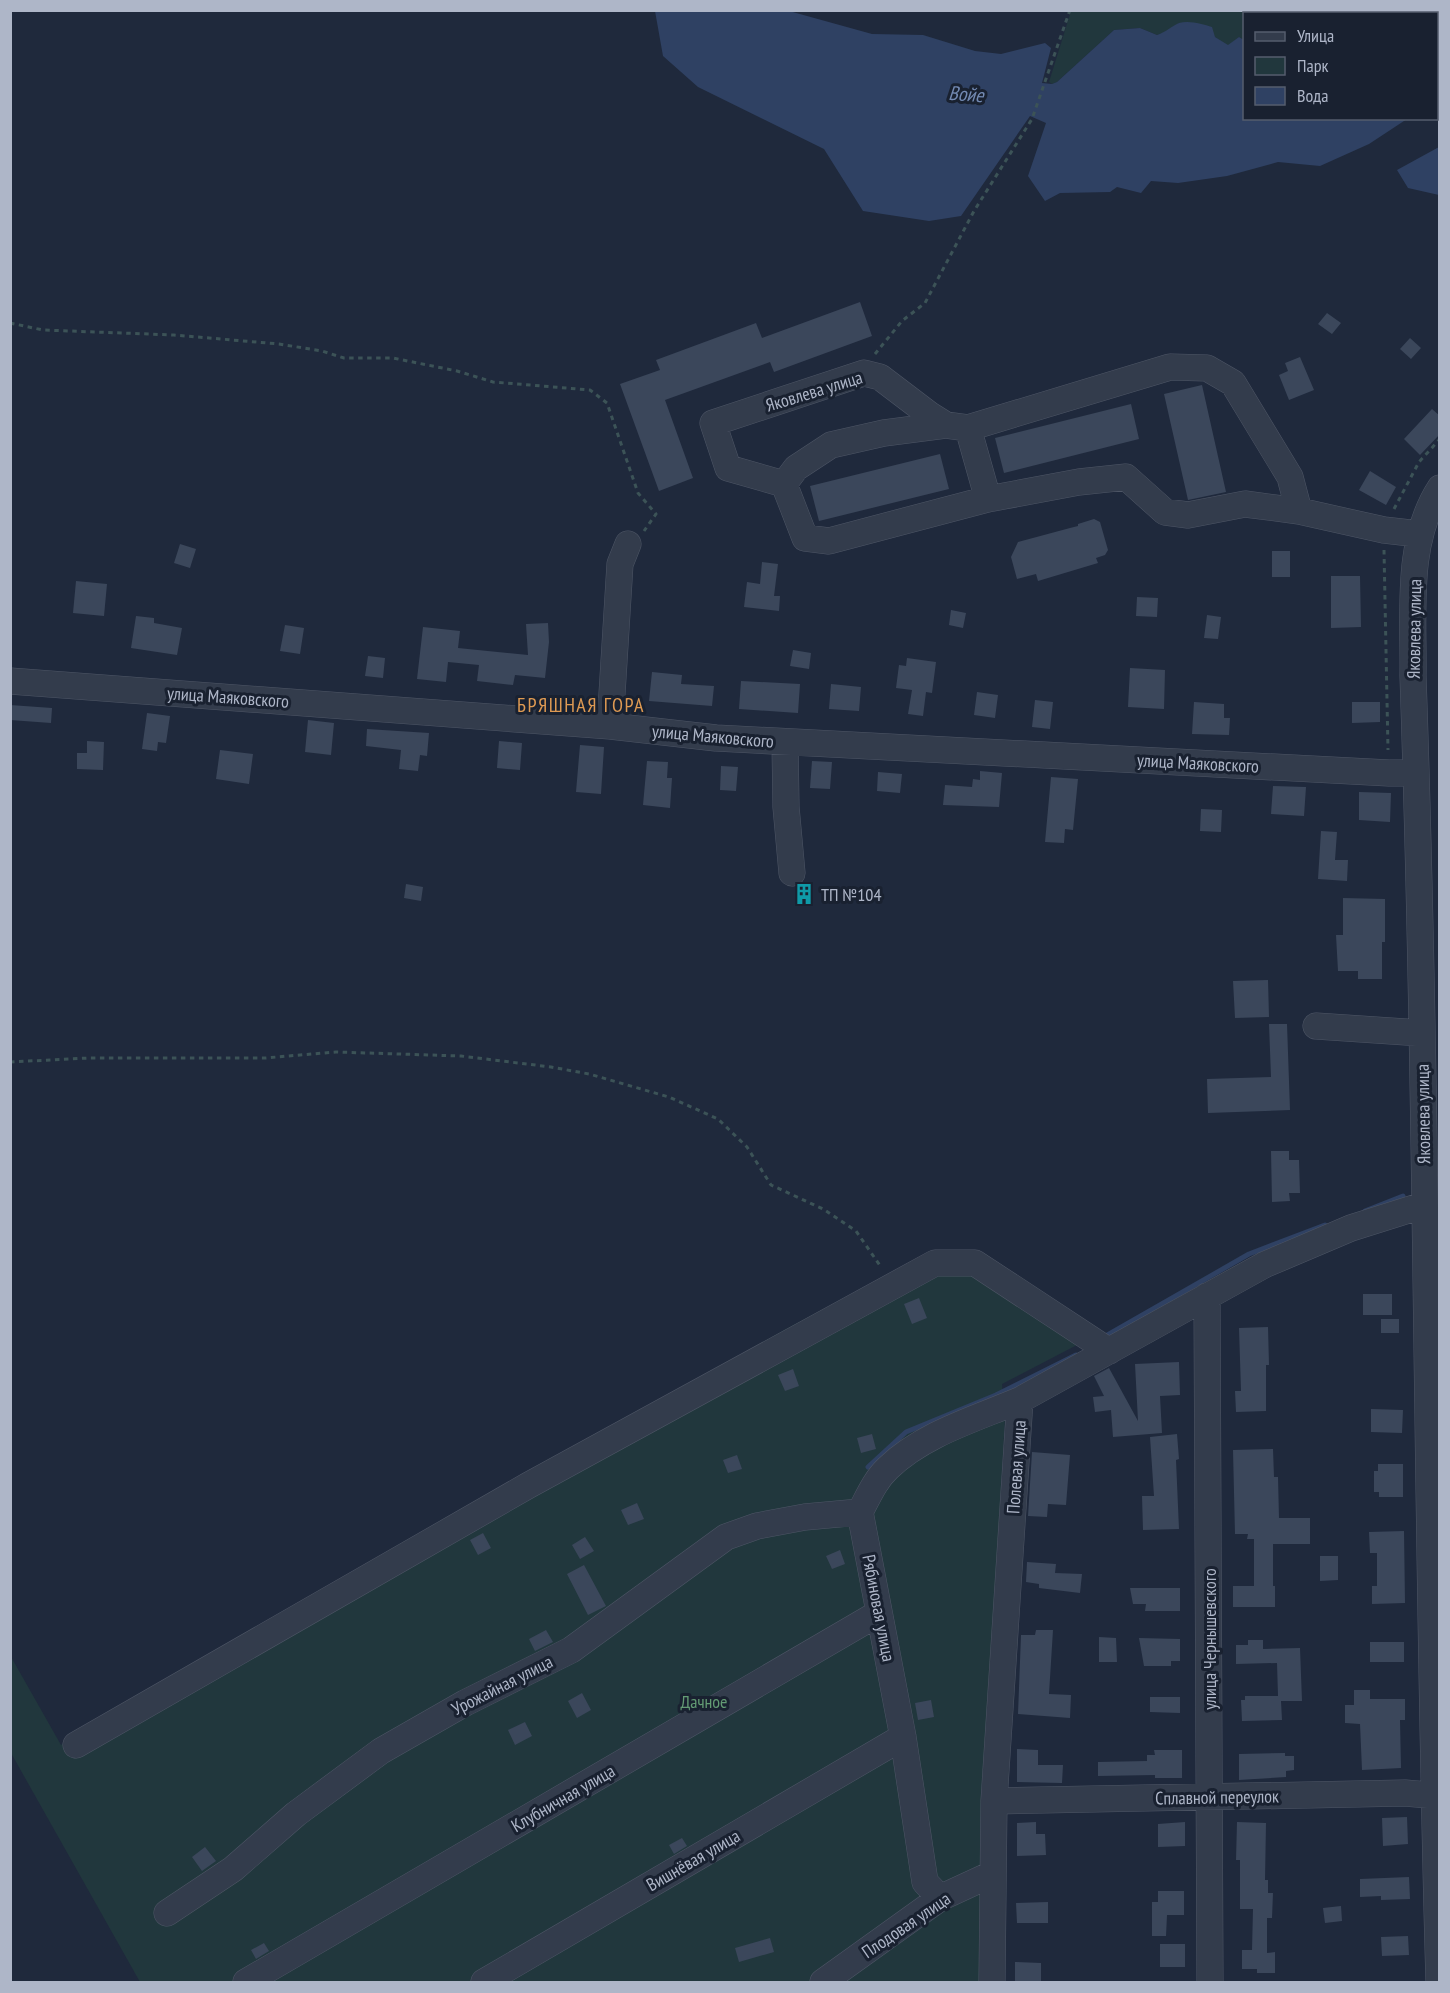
<svg xmlns="http://www.w3.org/2000/svg" width="1450" height="1993" viewBox="0 0 1450 1993" font-family="'PT Sans Narrow',sans-serif">
	<style>
		.green { fill: #21373d }
		.water { fill: #2f4163 }
		.lines { fill: none; stroke-linecap: round; stroke-linejoin: round }
		.stream { stroke: #2f4163; stroke-width: 5 }
		.building { fill: #3b475b }
		.minor-casing { stroke: #4e5666; stroke-width: 27 }
		.path { stroke: #3c5357; stroke-width: 3; stroke-dasharray: 4.5 4.5; stroke-linecap: butt }
		.minor { stroke: #333c4c; stroke-width: 26 }
		.labels { text-anchor: middle; dominant-baseline: central; stroke-width: 6; stroke-linejoin: round; paint-order: stroke }
		.street-label { font-size: 18px; fill: #aeb6c8; stroke: #192130 }
		.poi-label { font-size: 18px; fill: #aeb6c8; stroke: #192130; text-anchor: start }
		.park-label { font-size: 18px; fill: #639b74; stroke: #192130 }
		.water-label { font-size: 20px; font-style: italic; fill: #738ab3; stroke: #192130 }
		.neighbourhood-label { font-size: 20px; letter-spacing: 1.5px; fill: #de9a53; stroke: #192130 }
	</style>
	<rect width="100%" height="100%" fill="#1f293c"/>
	<!-- green -->
	<path class="green" d="M1071 11H1342L1340 14H1244V40L1239 37 1228 46 1215 37 1179 23 1169 31 1157 35 1140 28 1114 30 1057 82 1052 84 1049 82Z
		M935 1250 984 1253 1100 1333 1002 1384 1005 1419 984 1785V1982H140L11 1753 10 1655 61 1745 784 1330Z"/>
	<!-- water -->
	<path class="water" d="M655 11H789L872 34 923 35 975 51 1001 54 1045 43 1051 48 1042 83 1052 84 1057 82 1114 30 1140 28 1157 35C1166 32 1172 26 1179 23 1189 20 1203 24 1212 27L1215 37 1228 45 1239 37 1244 40V118L1407 119 1369 144 1320 166 1278 162 1227 176 1178 183 1151 181 1141 193 1117 187 1110 192 1060 193 1045 201 1028 176 1046 123 1030 116 961 216 929 221 863 211 824 149 698 87 663 56Z
		M1436 38 1440 40 1439 117 1436 114Z
		M1439 147V195L1408 188 1397 170Z"/>
	<g class="lines">
		<!-- stream -->
		<path class="stream" d="M1365 1211 1403 1196
			M1104 1337 1249 1254 1325 1225
			M868 1467 906 1432 996 1395 1076 1355"/>
	</g>
	<!-- building -->
	<path class="building" d="M860 302 872 336 774 372 770 362 665 400 693 478 659 491 620 384 660 370 656 360 756 323 762 338Z
		M1327 313 1341 323 1332 334 1318 324Z
		M1410 338 1421 348 1411 359 1400 349Z
		M1300 357 1314 390 1289 400 1279 375 1288 371 1285 363Z
		M1202 385 1226 492 1188 500 1164 394Z
		M1131 404 1139 439 1004 473 995 438Z
		M1432 409 1440 416V434L1420 455 1404 439Z
		M940 454 949 489 819 521 810 486Z
		M1370 471 1396 487 1386 505 1359 490Z
		M1094 519 1100 522 1108 550 1105 555 1096 558 1098 563 1038 581 1036 574 1017 579 1011 557 1018 542 1070 528 1078 526V524Z
		M180 544 196 549 190 568 174 563Z
		M1272 551H1290V577H1272Z
		M762 562 778 564 774 596H780L779 611 744 607 747 582 760 584Z
		M1331 576H1360L1361 627 1331 628Z
		M76 581 107 584 104 616 73 613Z
		M1137 597 1158 598 1157 617 1136 616Z
		M951 610 966 613 963 628 949 625Z
		M1207 615 1221 617 1218 639 1204 638Z
		M136 616 154 618V623L182 628 177 655 131 648Z
		M548 623 549 642 545 678 515 675 513 685 477 681 479 665 448 662 446 682 417 679 423 627 460 631 458 648 528 655 526 624Z
		M285 625 304 628 300 654 280 651Z
		M793 650 811 653 809 669 790 666Z
		M368 656 385 658 383 678 365 676Z
		M907 658 936 662 932 693 926 692 923 716 908 714 912 690 896 688 899 665 906 666Z
		M1130 668 1165 670 1164 709 1128 707Z
		M652 672 682 675 681 684 714 686 712 706 649 701Z
		M741 681 800 684 798 713 739 709Z
		M831 684 861 687 859 711 829 709Z
		M977 692 998 695 995 718 974 715Z
		M1035 700 1053 702 1050 729 1032 727Z
		M1194 702 1224 704V718H1230L1229 735 1192 734Z
		M1352 702H1380V722L1352 723Z
		M10 705 52 708 51 723 10 720Z
		M147 713 170 716 166 743 158 742 157 751 142 749Z
		M308 720 334 723 331 755 305 752Z
		M367 729 429 733 427 756 420 755 418 771 399 769 401 750 366 746Z
		M87 741 104 742 103 770 77 769V753H87Z
		M499 741 522 743 520 770 497 768Z
		M580 745 604 747 601 794 576 792Z
		M220 750 253 754 249 784 216 779Z
		M647 761 668 762 667 778H672L670 808 643 805Z
		M812 761 832 762 830 789 810 788Z
		M721 766 738 767 736 791 720 790Z
		M980 771 1002 773 999 807 943 805 945 785 972 787 973 779 980 780Z
		M878 772 902 774 900 793 877 791Z
		M1051 777 1078 779 1073 830 1065 829 1064 843 1045 842Z
		M1273 786 1306 787 1304 816 1271 814Z
		M1359 792 1391 793 1390 822 1359 820Z
		M1201 809 1222 810 1221 832 1200 831Z
		M1321 831 1337 832 1335 860H1348L1347 881 1318 879Z
		M406 884 423 887 421 901 404 898Z
		M1343 898 1385 899V942H1382V979H1358V971H1338L1336 935H1343Z
		M1268 980 1269 1017 1235 1018 1233 981Z
		M1269 1024H1287L1290 1110 1208 1113 1207 1079 1271 1077Z
		M1271 1151H1289V1160H1299L1300 1193H1289L1290 1201 1272 1202Z
		M1363 1294H1392V1315H1363Z
		M919 1298 927 1318 912 1324 904 1304Z
		M1381 1319H1399V1333H1381Z
		M1268 1327 1269 1365H1266V1411L1236 1412 1235 1391H1241L1239 1328Z
		M1179 1362 1180 1395 1160 1396 1162 1433 1113 1437 1111 1410 1095 1412 1093 1397 1104 1396 1094 1376 1109 1368 1138 1421 1135 1364Z
		M793 1369 799 1386 785 1391 778 1375Z
		M1371 1409 1403 1410 1402 1433 1371 1432Z
		M872 1434 876 1449 861 1453 857 1438Z
		M1177 1434 1179 1459 1176 1460 1179 1529 1143 1530 1142 1496H1154L1150 1437Z
		M1273 1449 1274 1477H1278L1279 1518H1310V1544H1273V1586H1275V1607H1233V1586H1254V1539H1247L1248 1534H1235L1233 1450Z
		M1032 1452 1070 1455 1066 1505 1048 1504 1047 1517 1028 1516Z
		M737 1455 742 1469 728 1473 723 1460Z
		M1378 1464H1403V1497H1379V1492H1374V1471H1378Z
		M637 1503 644 1519 628 1525 621 1510Z
		M1404 1531 1405 1603 1372 1604V1586H1377V1553H1370L1369 1532Z
		M483 1533 491 1548 478 1555 470 1540Z
		M585 1537 594 1551 580 1559 572 1545Z
		M840 1550 845 1564 832 1569 826 1556Z
		M1320 1556H1338V1580L1320 1581Z
		M1027 1562 1056 1564 1055 1573 1082 1574 1080 1593 1039 1588V1584L1026 1582Z
		M584 1565 606 1606 588 1615 567 1574Z
		M1130 1588H1180V1611H1145L1146 1604H1133Z
		M546 1630 553 1642 535 1651 529 1639Z
		M1036 1630H1053L1049 1694 1071 1695 1070 1718 1018 1714 1021 1635H1035Z
		M1099 1637 1116 1638 1117 1662H1099Z
		M1139 1638 1180 1639V1661H1171V1666H1144Z
		M1248 1640H1263V1649L1300 1648 1302 1701H1281L1282 1720 1242 1721 1241 1700H1245V1696H1278L1277 1663 1236 1664V1645H1248Z
		M1370 1642H1404V1662H1370Z
		M1354 1690H1370V1699H1405V1720H1400L1401 1768 1362 1770 1360 1724 1345 1723V1705H1354Z
		M582 1693 591 1710 577 1718 568 1701Z
		M1150 1697H1180V1713L1150 1712Z
		M931 1700 934 1717 918 1720 915 1703Z
		M525 1722 532 1736 515 1745 508 1730Z
		M1017 1749 1038 1750V1765H1063L1062 1783 1017 1782Z
		M1154 1750H1182V1778H1155V1775L1098 1776V1762L1147 1761V1755H1155Z
		M1285 1753V1756H1294V1770L1286 1771V1777L1239 1780V1754Z
		M1407 1817 1408 1844 1383 1846 1382 1818Z
		M1036 1822V1834H1045L1046 1855 1017 1856V1823Z
		M1185 1822V1846L1158 1847V1824Z
		M1237 1822 1266 1823 1265 1880H1268V1893H1273L1272 1918H1267V1953L1275 1952V1973H1257V1969H1242V1950H1252L1253 1909H1240V1860H1236Z
		M682 1838 687 1846 674 1854 669 1845Z
		M205 1847 216 1861 202 1871 192 1857Z
		M1409 1877 1410 1899 1381 1900V1896L1360 1897V1879Z
		M1158 1891H1184V1915H1167L1166 1936H1152V1902H1158Z
		M1048 1902V1923H1017L1016 1903Z
		M1341 1906 1342 1921 1325 1923 1323 1908Z
		M1408 1936 1409 1955 1382 1956 1381 1937Z
		M770 1938 774 1952 739 1962 735 1948Z
		M264 1943 269 1951 256 1959 251 1950Z
		M1160 1944H1185V1967H1160Z
		M1015 1962 1041 1963V1983H1015Z"/>
	<g class="lines">
		<defs>
			<path id="minor" d="M968 428 988 499
				M784 484 796 468 831 445 884 433 946 425
				M1299 511 1245 504 1188 515 1165 512 1126 477 1079 482 988 499 829 541 805 538 784 484 728 468 713 423 864 373 880 377 930 415 946 425 968 428 1170 367 1207 368 1233 383 1290 477 1299 511 1384 530 1419 534
				M10 681 610 726 716 738 1389 773H1416
				M610 726 620 564 628 544
				M785 742 786 807 792 873
				M1316 1026 1421 1033
				M1207 1296 1210 1982
				M76 1745 529 1485 935 1263H975L1109 1351
				M994 1801 1405 1793 1440 1796
				M940 1898 925 1882 903 1737 860 1512C868 1497 875 1480 888 1468 923 1434 975 1419 1020 1400
				M167 1913 233 1869 296 1814 381 1751 465 1703 571 1650 726 1537 757 1526 805 1517 860 1512
				M246 1982 879 1613
				M484 1982 903 1737
				M823 1982 940 1898 992 1874
				M992 1982 994 1801 1020 1400 1264 1265 1351 1228 1424 1205
				M1439 1982C1426 1547 1428 1111 1413 676 1414 614 1405 542 1440 488"/>
		</defs>
		<!-- minor casing -->
		<use href="#minor" class="minor-casing"/>
		<!-- path -->
		<path class="path" d="M10 323 43 330 174 335 279 344 322 351 344 358H393L457 371 493 382 590 390 607 403 638 493 656 514 644 531
			M875 354 902 321 925 303 974 211 1032 119 1070 10
			M1394 509 1419 462 1440 439
			M1384 550 1388 750
			M10 1062 89 1058H265L336 1052 461 1056 551 1067 589 1074 669 1097 718 1119 747 1147 771 1185 823 1209 856 1231 881 1267"/>
		<!-- minor -->
		<use href="#minor" class="minor"/>
	</g>
	<!-- icons -->
	<defs>
		<symbol id="building-bare" viewBox="-9 -9 18 18"><path d="M-4-6H4V6H1V3H-1V6H-4ZM-2.5-4.3h1.7v1.8h-1.7ZM.8-4.3h1.7v1.8H.8ZM-2.5-1h1.7V.8h-1.7ZM.8-1h1.7V.8H.8Z" fill="#0f9aa8" stroke="#192130" stroke-width="2.5" paint-order="stroke"/></symbol>
	</defs>
	<g fill-rule="evenodd">
		<use href="#building-bare" x="789" y="879" width="30" height="30"/>
	</g>
	<g class="labels">
		<!-- street labels -->
		<g class="street-label">
			<text transform="translate(814 391) rotate(-17)">Яковлева улица</text>
			<text transform="translate(1414 629) rotate(-89)">Яковлева улица</text>
			<text transform="translate(228 697) rotate(4)">улица Маяковского</text>
			<text transform="translate(713 736) rotate(5)">улица Маяковского</text>
			<text transform="translate(1198 763) rotate(3)">улица Маяковского</text>
			<text transform="translate(1423 1114) rotate(-91)">Яковлева улица</text>
			<text transform="translate(1016 1467) rotate(-86)">Полевая улица</text>
			<text transform="translate(879 1608) rotate(79)">Рябиновая улица</text>
			<text transform="translate(1209 1639) rotate(-90)">улица Чернышевского</text>
			<text transform="translate(502 1685) rotate(-27)">Урожайная улица</text>
			<text transform="translate(1217 1797) rotate(-1)">Сплавной переулок</text>
			<text transform="translate(563 1798) rotate(-30)">Клубничная улица</text>
			<text transform="translate(693 1860) rotate(-30)">Вишнёвая улица</text>
			<text transform="translate(906 1925) rotate(-34)">Плодовая улица</text>
		</g>
		<!-- poi labels -->
		<g class="poi-label">
			<text x="821" y="894">ТП №104</text>
		</g>
		<!-- park labels -->
		<g class="park-label">
			<text x="704" y="1701">Дачное</text>
		</g>
		<!-- water labels -->
		<g class="water-label">
			<text transform="translate(966 94) rotate(4)">Войе</text>
		</g>
		<!-- neighbourhood labels -->
		<g class="neighbourhood-label">
			<text x="581" y="705">БРЯШНАЯ ГОРА</text>
		</g>
	</g>
	<!-- border -->
	<rect width="1450" height="1993" fill="none" stroke="#aeb6c8" stroke-width="24"/>
	<!-- legend -->
	<rect x="1243" y="12" width="195" height="108" fill="#192130" stroke="#555d6d" stroke-width="1.5"/>
	<rect x="1255" y="32" width="30" height="9" fill="#333c4c" stroke="#555d6d" stroke-width="1.5"/>
	<text x="1297" y="42" font-size="18" fill="#aeb6c8">Улица</text>
	<rect x="1255" y="57" width="30" height="18" fill="#21373d" stroke="#555d6d" stroke-width="1.5"/>
	<text x="1297" y="72" font-size="18" fill="#aeb6c8">Парк</text>
	<rect x="1255" y="87" width="30" height="18" fill="#2f4163" stroke="#555d6d" stroke-width="1.5"/>
	<text x="1297" y="102" font-size="18" fill="#aeb6c8">Вода</text>
</svg>
